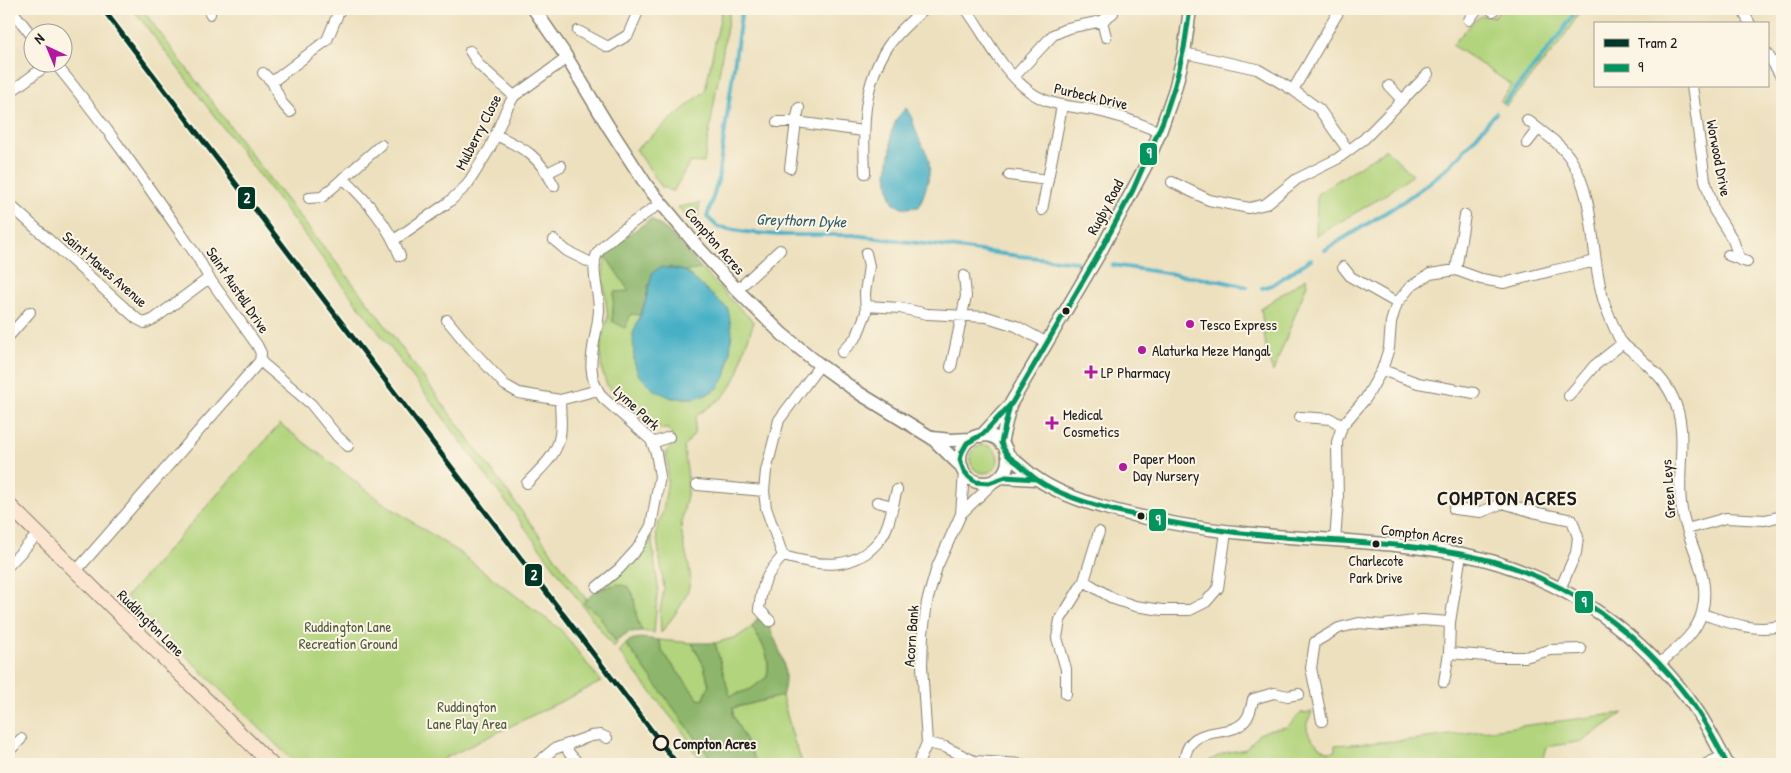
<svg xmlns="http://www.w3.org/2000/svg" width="1791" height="773" viewBox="0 0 1791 773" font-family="'Patrick Hand',sans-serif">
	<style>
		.green { fill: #b2d47d; stroke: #67784c }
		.forest { fill: #8db66c; stroke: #546944 }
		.water { fill: #47b0c6; stroke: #326671 }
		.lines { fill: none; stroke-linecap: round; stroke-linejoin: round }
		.stream { stroke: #47b0c6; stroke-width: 4 }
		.minor-casing { stroke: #847e6d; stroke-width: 12 }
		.tertiary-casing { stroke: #847e6d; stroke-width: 15 }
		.secondary-casing { stroke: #847e6d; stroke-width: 16 }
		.minor { stroke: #fff; stroke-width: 10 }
		.tertiary { stroke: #fff; stroke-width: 12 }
		.secondary { stroke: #fce5d0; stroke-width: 14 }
		.bus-1-casing { stroke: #fcf5e5; stroke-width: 9 }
		.bus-1 { stroke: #00945e; stroke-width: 5 }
		.tram-1-casing { stroke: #fcf5e5; stroke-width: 9 }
		.tram-1 { stroke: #003828; stroke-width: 5 }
		.bus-dot { fill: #1c1c1c; stroke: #fcf5e5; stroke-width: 2 }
		.poi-dot { fill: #b5179e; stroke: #fcf5e5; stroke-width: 2 }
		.stop-dot { fill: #fcf5e5; stroke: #1c1c1c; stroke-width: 2.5 }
		.labels { text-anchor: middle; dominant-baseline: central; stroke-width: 4; stroke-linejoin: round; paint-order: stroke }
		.bus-label { font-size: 14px; fill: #1c1c1c; stroke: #fcf5e5 }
		.street-label { font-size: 15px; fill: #1c1c1c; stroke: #fcf5e5 }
		.poi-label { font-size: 15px; fill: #1c1c1c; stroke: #fcf5e5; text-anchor: start }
		.park-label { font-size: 15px; fill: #505c3e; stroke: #fcf5e5 }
		.stop-label { font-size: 15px; font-weight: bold; fill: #1c1c1c; stroke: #fcf5e5; text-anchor: start }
		.water-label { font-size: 16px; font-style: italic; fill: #2f5f68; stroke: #fcf5e5 }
		.district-label { font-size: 20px; font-weight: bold; letter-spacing: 1px; fill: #1c1c1c; stroke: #fcf5e5 }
		.line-badge { stroke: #fcf5e5; stroke-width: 2 }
		.badge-label { font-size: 14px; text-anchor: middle; font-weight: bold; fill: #fff }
	</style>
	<rect width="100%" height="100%" fill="#fcf5e5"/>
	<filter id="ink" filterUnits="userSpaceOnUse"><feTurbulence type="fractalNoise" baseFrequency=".02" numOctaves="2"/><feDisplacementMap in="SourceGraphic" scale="10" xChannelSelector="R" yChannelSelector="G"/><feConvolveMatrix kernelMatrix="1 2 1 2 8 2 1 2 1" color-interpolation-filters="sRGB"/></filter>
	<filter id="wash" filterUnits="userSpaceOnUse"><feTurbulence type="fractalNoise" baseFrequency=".0096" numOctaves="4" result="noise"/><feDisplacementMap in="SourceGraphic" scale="20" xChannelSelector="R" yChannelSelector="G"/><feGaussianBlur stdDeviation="1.12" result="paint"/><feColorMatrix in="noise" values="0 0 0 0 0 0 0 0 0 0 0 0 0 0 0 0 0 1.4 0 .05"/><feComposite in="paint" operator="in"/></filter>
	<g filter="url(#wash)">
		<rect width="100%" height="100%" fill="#ede0be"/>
		<!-- green -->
		<path class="green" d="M133 9H142L269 178 374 310 586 599 584 603 598 614 617 643 614 648 437 409Z
			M722 9H730L704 163 690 162 673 192 661 186 636 149 705 91Z
			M1498 9H1582L1559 44 1506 106 1500 101 1512 85 1452 45 1475 20 1481 16 1495 17 1498 12Z
			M1386 149 1413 175 1382 197 1316 236 1317 194Z
			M700 203 695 229 678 207Z
			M605 255 630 292 631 313 640 315 633 334 672 398C684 398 697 399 707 394 738 381 729 336 728 309L685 271 702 269 736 305 754 322 744 350 739 371 732 385 723 397 696 416 694 434 684 447C685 461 689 475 688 489 686 504 680 519 682 535 683 547 693 573 690 584 685 604 673 616 661 633L660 611 664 588 656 532 663 511 667 486 668 465 666 452 675 442 669 429H659L650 425 607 386 602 371 600 350 604 328 608 318 603 278Z
			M1306 278 1307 284 1273 372 1267 356 1261 308Z
			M280 424 382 502 457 551 561 630 601 682 433 764H296L126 597Z
			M970 459a14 14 0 1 1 28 0a14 14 0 1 1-28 0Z
			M651 536 658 586 654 633 642 631C635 619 635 607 633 593L603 588 637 557Z
			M752 627C763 646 771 654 767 677L751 689 729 697 715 643 737 637Z
			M659 640 692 643 704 666 709 686 704 699 699 700 662 651Z
			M626 644 715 764H704L693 750 686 736 619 652Z
			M782 696 794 741 803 764H757L733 715V708Z
			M1312 712C1311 715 1308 720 1307 723 1305 736 1319 747 1329 752L1335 751V745L1411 740 1623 713 1583 741 1547 747 1542 764H1206L1207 762 1224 753 1246 749 1259 734 1269 730 1287 727 1301 713Z"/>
		<!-- forest -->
		<path class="forest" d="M651 219 668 231 702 269 685 271 669 267 648 285 646 300 640 315 631 314 625 328 612 321 614 292 629 291 605 255 619 241Z
			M618 584 629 587C638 601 633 615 642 631L629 632 615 641 598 614 583 603 595 591Z
			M758 618 767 622C778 647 791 668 782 696L733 708V715L757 764H715L626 644C633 635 648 639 659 640L662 651 699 700 704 699 709 685 704 666 692 643H715L730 696 751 689 767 677C771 654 763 646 752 627Z"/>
		<!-- water -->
		<path class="water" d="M906 108C914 119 913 125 918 136 920 143 924 148 927 154 934 171 925 191 919 207L905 208 894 204 889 191 887 173 891 149V133L897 118Z
			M661 267 685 271 728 309 732 332 730 354 725 377 718 388 706 395 694 398H672L654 390 638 374 634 361 633 334 646 300 652 273Z"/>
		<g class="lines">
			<!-- stream -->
			<path class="stream" d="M742 9 718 180 707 217 718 227 746 232 779 235H854L1019 256 1077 262
				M1505 102 1559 36 1577 9
				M1325 250C1367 223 1413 199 1450 165 1466 150 1481 130 1496 113
				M1112 265 1220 281 1247 287
				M1262 288 1272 285 1311 259"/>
		</g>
	</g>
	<g filter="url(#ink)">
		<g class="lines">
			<defs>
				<path id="minor" d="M11 9 32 36
					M966 9C987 37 1000 69 1029 91 1050 107 1073 106 1098 111 1119 115 1140 124 1160 132
					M1490 9 1493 11
					M1742 9 1750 24
					M210 14V9
					M1469 20 1477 9
					M1102 21 1113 13
					M578 31 608 47 628 35 639 9
					M470 51 479 65 514 96
					M1184 53 1257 69 1293 90 1319 109 1348 150
					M1767 53 1782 78
					M54 62C106 125 152 192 198 258L209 278 257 345 261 353 260 361 76 571
					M263 73 272 82 327 40 340 9
					M1014 77 1053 35 1068 28 1102 21 1106 37
					M272 82 282 103 290 112
					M1389 86 1402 100
					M1692 86 1705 180 1714 210 1733 240 1740 260
					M1293 90 1340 9
					M9 93 51 62
					M1527 120C1542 132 1560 143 1570 158 1598 201 1589 257 1605 305 1609 315 1616 334 1622 343 1626 347 1632 351 1637 355 1651 368 1665 380 1673 398 1690 432 1675 474 1682 510 1688 545 1712 576 1702 612 1697 634 1675 650 1659 664
					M777 122H796L799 108
					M496 135C526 149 539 156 554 186
					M1527 143 1538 129
					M790 168 796 122 863 131
					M547 173 561 166
					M865 173C863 128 862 84 889 45 898 32 912 20 924 9
					M1009 175 1048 180
					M343 178C367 201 388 224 400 256
					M1172 182 1209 200 1249 208 1266 204 1297 179 1337 159 1364 139 1428 74
					M309 198 322 197 381 145
					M9 204 137 319 145 323 154 319 209 278
					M1042 210 1062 106
					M394 240 449 202 467 185 490 148 506 110 514 96 567 58
					M554 240 567 251 595 265
					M1728 255 1747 262
					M1343 267 1351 277 1397 303
					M1456 270 1465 215
					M737 290 780 250
					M866 306 900 308 927 314 987 317 1016 326 1047 343
					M447 320 466 343 505 385 519 393 560 400 598 390
					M9 336 30 312
					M842 352 857 336 866 313 865 293 869 266 866 253
					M260 361 311 404 338 437 348 446
					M951 367 966 296 964 276
					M1382 370 1418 383 1474 393
					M1569 396 1594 366 1623 343
					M1300 417 1331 419 1342 426
					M653 443 669 437
					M527 483C538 471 553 459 558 443 563 430 560 413 560 400
					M697 485 764 491
					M877 502 893 506
					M1454 509 1481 512 1503 503 1533 512 1572 520 1578 537 1576 553 1560 589
					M961 514 964 472
					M1687 529 1726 518 1765 520 1782 516
					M1335 541 1338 501 1337 442 1342 426 1366 398 1382 370 1389 348 1391 322 1397 303 1410 287 1430 274 1456 270 1481 279 1504 283 1551 271 1596 261
					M783 556 766 508 764 491 766 471 779 420 820 365
					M783 556C819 566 856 572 881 538 891 524 892 505 897 490
					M9 565 38 534
					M1084 581 1114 599 1135 606 1162 610H1190L1206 602 1218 588 1226 532
					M597 587 619 569 637 549 651 526 660 476 656 453 651 440 603 398C580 369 598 340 599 309 599 294 591 270 596 256 602 241 646 214 661 203
					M1702 614C1731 623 1751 632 1782 626
					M770 621 759 609C762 584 766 574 783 556
					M1449 653 1498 657H1525L1550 650 1581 649
					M1444 682 1449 653 1450 622 1461 554
					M1066 694V669L1057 638 1060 620 1084 581 1099 532
					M1322 721 1311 668 1315 642 1339 628 1359 623 1383 625 1422 620 1450 622
					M927 743 945 747 974 761 1022 764
					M566 745 569 753 579 764
					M9 751 21 739
					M536 764 554 749 591 736 601 735 607 738
					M918 764 927 743 922 666 923 633 927 602 937 567 961 514 995 481
					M1184 764C1187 718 1232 743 1247 718 1250 713 1252 705 1253 699L1274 693 1288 696 1299 694
					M1706 764 1723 756"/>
				<path id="tertiary" d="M534 9 564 53 608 126 647 186 696 245 737 290 782 334 820 365 859 393 932 438 962 467
					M960 459a24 24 0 1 1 48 0a24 24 0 1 1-48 0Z
					M981 436 1010 405 1099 254 1146 165 1160 132 1175 89 1184 53 1190 9
					M932 438 951 440 971 439
					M1001 443 1010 405
					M1007 454C1017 462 1026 471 1036 478 1071 503 1134 516 1177 524 1271 541 1367 537 1461 554 1551 571 1632 625 1687 697 1703 717 1715 741 1727 764
					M1000 477 1036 479"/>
				<path id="secondary" d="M9 505 271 764"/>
			</defs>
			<!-- minor casing -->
			<use href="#minor" class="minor-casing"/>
			<!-- tertiary casing -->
			<use href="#tertiary" class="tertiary-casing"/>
			<!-- secondary casing -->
			<use href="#secondary" class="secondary-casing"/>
			<!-- minor -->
			<use href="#minor" class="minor"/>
			<!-- tertiary -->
			<use href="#tertiary" class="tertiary"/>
			<!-- secondary -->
			<use href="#secondary" class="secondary"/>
			<defs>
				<path id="bus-1" d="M1010 405 1001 443C1003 447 1005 451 1007 454 1010 459 1016 461 1020 465 1025 469 1030 475 1036 479 1059 495 1087 503 1113 510 1170 524 1226 533 1284 537 1353 543 1425 543 1492 561 1571 582 1640 634 1689 699 1704 719 1716 742 1727 764
					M1036 479 1006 477 989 483 976 482 969 477 964 471 960 460 962 452 967 443 983 434 1012 403 1097 257 1133 190 1163 121 1175 85 1184 48 1190 9"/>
			</defs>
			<!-- bus-1 casing -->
			<use href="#bus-1" class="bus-1-casing"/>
			<!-- bus-1 -->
			<use href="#bus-1" class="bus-1"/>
			<defs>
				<path id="tram-1" d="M103 9 677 764"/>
			</defs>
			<!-- tram-1 casing -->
			<use href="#tram-1" class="tram-1-casing"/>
			<!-- tram-1 -->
			<use href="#tram-1" class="tram-1"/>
		</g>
	</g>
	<!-- markers -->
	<g class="bus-dot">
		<circle cx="1066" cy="311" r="4.5"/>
		<circle cx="1141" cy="516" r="4.5"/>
		<circle cx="1376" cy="544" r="4.5"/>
	</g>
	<g class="poi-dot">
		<circle cx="1190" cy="324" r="5"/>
		<circle cx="1142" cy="350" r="5"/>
		<path d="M1088.5 364.5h5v5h5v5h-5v5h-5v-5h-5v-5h5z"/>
		<path d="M1049.5 415.5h5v5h5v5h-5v5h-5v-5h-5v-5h5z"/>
		<circle cx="1123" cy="467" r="5"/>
	</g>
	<circle class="stop-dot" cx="661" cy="743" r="7"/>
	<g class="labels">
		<!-- bus labels -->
		<g class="bus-label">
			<text x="1376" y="560">Charlecote<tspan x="1376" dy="17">Park Drive</tspan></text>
		</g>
		<!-- street labels -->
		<g class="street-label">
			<text transform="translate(1091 96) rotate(13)">Purbeck Drive</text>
			<text transform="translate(478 132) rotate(-63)">Mulberry Close</text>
			<text transform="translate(1719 158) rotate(79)">Worwood Drive</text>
			<text transform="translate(1105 207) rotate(-62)">Rugby Road</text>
			<text transform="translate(715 241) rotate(49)">Compton Acres</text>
			<text transform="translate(105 269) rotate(41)">Saint Mawes Avenue</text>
			<text transform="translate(238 290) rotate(56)">Saint Austell Drive</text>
			<text transform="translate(637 408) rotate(43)">Lyme Park</text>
			<text transform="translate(1668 489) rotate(-94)">Green Leys</text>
			<text transform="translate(1422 534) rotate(7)">Compton Acres</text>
			<text transform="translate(151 623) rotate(45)">Ruddington Lane</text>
			<text transform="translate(911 636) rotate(-86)">Acorn Bank</text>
		</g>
		<!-- poi labels -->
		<g class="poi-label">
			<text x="1200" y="324">Tesco Express</text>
			<text x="1152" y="350">Alaturka Meze Mangal</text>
			<text x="1101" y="372">LP Pharmacy</text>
			<text x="1063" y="414">Medical<tspan x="1063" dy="17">Cosmetics</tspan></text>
			<text x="1133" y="458">Paper Moon<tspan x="1133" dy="17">Day Nursery</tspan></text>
		</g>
		<!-- park labels -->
		<g class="park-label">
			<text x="348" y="626">Ruddington Lane<tspan x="348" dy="17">Recreation Ground</tspan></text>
			<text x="467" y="706">Ruddington<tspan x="467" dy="17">Lane Play Area</tspan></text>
		</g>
		<!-- stop labels -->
		<g class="stop-label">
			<text x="673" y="743">Compton Acres</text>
		</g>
		<!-- water labels -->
		<g class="water-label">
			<text transform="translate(801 220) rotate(2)">Greythorn Dyke</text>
		</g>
		<!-- district labels -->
		<g class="district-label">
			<text x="1507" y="497">COMPTON ACRES</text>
		</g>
	</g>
	<g class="line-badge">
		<rect x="1139" y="142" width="19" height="24" rx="5" fill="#00945e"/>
		<rect x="237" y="186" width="19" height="24" rx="5" fill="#003828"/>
		<rect x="1148" y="508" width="19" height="24" rx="5" fill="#00945e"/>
		<rect x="524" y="563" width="19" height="24" rx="5" fill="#003828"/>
		<rect x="1574" y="590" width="20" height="24" rx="5" fill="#00945e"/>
	</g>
	<g class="badge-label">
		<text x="1149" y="158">9</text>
		<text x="247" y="203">2</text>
		<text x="1158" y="525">9</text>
		<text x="534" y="580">2</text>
		<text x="1584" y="607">9</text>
	</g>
	<!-- margin -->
	<rect width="1791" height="773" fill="none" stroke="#fcf5e5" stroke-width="30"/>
	<!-- legend -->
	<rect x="1594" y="22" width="175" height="65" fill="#fcf5e5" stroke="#a29e95"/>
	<rect x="1604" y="39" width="25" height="8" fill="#003828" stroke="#a29e95"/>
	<text x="1638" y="48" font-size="15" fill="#1c1c1c">Tram 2</text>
	<rect x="1604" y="64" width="25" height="8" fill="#00945e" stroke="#a29e95"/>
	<text x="1638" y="72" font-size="15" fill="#1c1c1c">9</text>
	<!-- north arrow -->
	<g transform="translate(48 48) rotate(316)"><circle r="24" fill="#fcf5e5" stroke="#a29e95"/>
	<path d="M0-4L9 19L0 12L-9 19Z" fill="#b5179e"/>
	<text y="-8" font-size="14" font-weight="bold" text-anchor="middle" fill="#1c1c1c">N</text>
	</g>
</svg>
